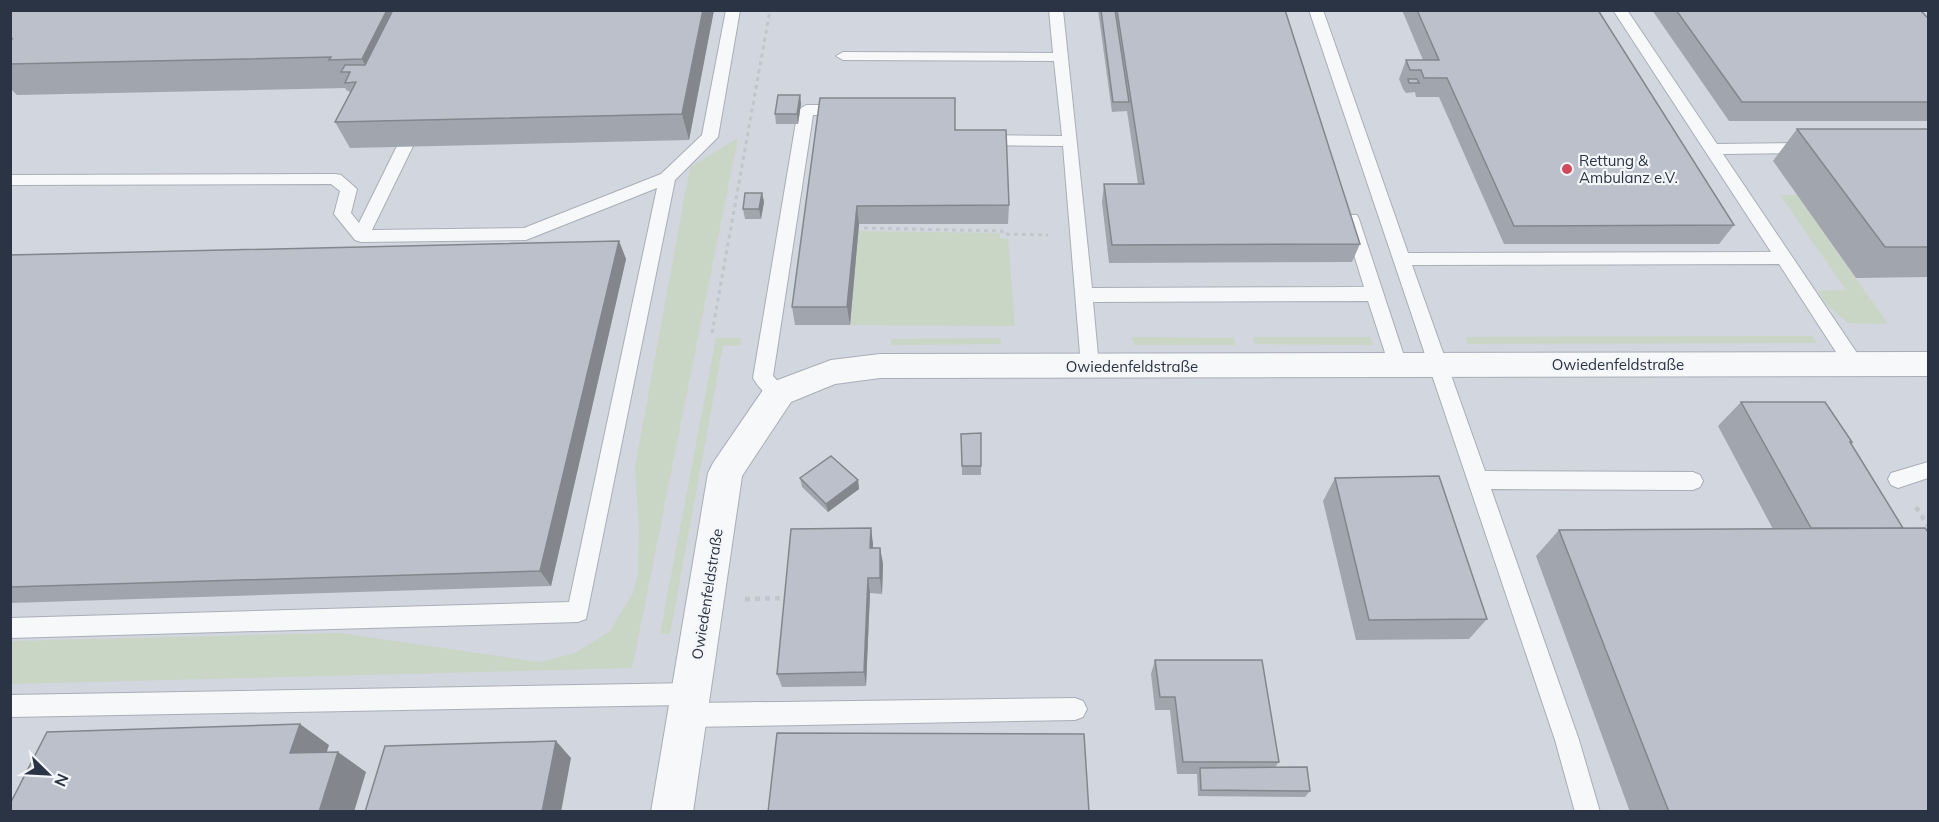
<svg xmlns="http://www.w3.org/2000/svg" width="1939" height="822" viewBox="0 0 1939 822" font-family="Mulish,sans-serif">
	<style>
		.built { fill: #d2d6de }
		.green { fill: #c9d6c5 }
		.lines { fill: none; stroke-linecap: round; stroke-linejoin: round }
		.service-casing { stroke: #a9aeb7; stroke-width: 2 }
		.minor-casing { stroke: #a9aeb7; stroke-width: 2 }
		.path-far1 { stroke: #c2c5cb; stroke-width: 3; stroke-dasharray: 4 4; stroke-linecap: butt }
		.path { stroke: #c2c5cb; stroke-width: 4.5; stroke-dasharray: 5 5; stroke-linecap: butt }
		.service { fill: #f7f8fa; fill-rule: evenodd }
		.minor { fill: #f7f8fa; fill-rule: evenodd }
		.wall { fill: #a1a5ae }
		.shaded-wall { fill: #83868d }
		.building { fill: #bbc0ca; stroke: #83868d; stroke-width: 1.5 }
		.poi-dot { fill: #d1495b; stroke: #f4f6f9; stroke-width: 2 }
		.labels { text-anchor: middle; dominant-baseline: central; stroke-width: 4.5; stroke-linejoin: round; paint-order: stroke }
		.poi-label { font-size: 15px; fill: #2b3445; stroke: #f4f6f9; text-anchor: start }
		.street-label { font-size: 15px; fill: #2b3445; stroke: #f4f6f9 }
	</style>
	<rect width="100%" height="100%" fill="#e4e7ec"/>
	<!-- built -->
	<path class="built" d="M11 11H1928V811H11Z"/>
	<!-- green -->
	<path class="green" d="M738 138 632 668 11 684V641L339 633 539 662 575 653 610 631 633 593 638 574 639 529 635 467 690 167Z
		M1780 195H1797L1888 324 1848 323 1825 303 1818 291 1846 290Z
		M858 231 1000 233V238L1008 239 1015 326 850 325Z
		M1812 336 1817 343 1468 344 1466 337Z
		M1132 337 1234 338 1235 345H1134Z
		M1253 337H1370L1373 345 1255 344Z
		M716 338H741L740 345 723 346 670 634H660Z
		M1001 338V344L891 345V339Z"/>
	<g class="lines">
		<defs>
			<path id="service" d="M726 10H740L718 137 675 180 586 619 578 622 10 638V618L569 602 657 188 526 240 361 242 355 240 334 214 340 191 331 184 10 185V175L335 174 341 175 357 189 351 213 359 223 397 146 405 141 413 146 372 230 524 228 661 174 702 135Z
				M1049 10H1063L1092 288 1364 287 1343 219 1345 215H1357L1359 219 1407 365 1405 370 1398 372 1391 370 1389 365 1368 301 1093 302 1099 366 1097 371 1090 373 1083 371 1081 366 1063 146 980 145 972 140 980 135 1062 136 1054 61 843 60 836 56 843 52 1053 53Z
				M1309 10H1323L1408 253 1771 252 1613 10H1627L1717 144 1808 143 1816 148 1808 153 1723 154 1861 359 1863 364 1861 369 1854 371 1847 369 1779 264 1412 265 1485 471 1693 472 1700 475 1703 481 1700 487 1693 490 1491 489 1579 740 1600 812H1575L1555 740Z
				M806 105H843L851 110 843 115H813L773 376 789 393 786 398C772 403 760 390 753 378L798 110Z
				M1928 462V478L1898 488 1891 485 1888 479 1891 473Z
				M692 683 700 686 704 694 700 702 697 703 1075 698 1083 701 1087 709 1083 717 1075 720 688 727 680 723 676 715 680 707 683 705 10 717V695Z"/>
			<path id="minor" d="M1928 352V376L880 378 835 384 791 402 742 476 693 812H651L708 473 713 463 767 384 831 360 880 354Z"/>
		</defs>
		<!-- service casing -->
		<use href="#service" class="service-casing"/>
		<!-- minor casing -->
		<use href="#minor" class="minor-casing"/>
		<!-- path-far1 -->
		<path class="path-far1" d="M864 228 1002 231 1003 234 1048 235
			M712 333 770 10"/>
		<!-- path -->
		<path class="path" d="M1916 507 1928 526
			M745 599 789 598"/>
		<!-- service -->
		<use href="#service" class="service"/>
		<!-- minor -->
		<use href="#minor" class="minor"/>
	</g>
	<!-- wall -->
	<path class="wall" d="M10 10H714L689 140 350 148 335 122 350 93 349 91H347L345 88 17 95 10 88Z
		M1098 10H1285L1360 244 1352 262 1109 263 1102 202 1104 184H1138L1127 111 1112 112Z
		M1402 10H1598L1734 225 1719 244H1504L1439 97H1416L1415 92 1406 93 1403 89 1399 79 1406 60H1423Z
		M1652 10H1920L1929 19V121H1729Z
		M800 95 801 104 798 124H776L775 114Z
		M820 98 955 130 1009 205 1008 224H859L850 325H795L792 307Z
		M1797 129H1929V277L1856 278 1773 161Z
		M762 193 764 202 761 219H745L743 209Z
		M619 241 626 259 551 586 10 603V255Z
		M1741 402 1852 442 1851 444 1929 812H1630L1536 556 1559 530 1773 529 1718 426Z
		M961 434 981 466V475H962Z
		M800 478 858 480 859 489 828 512 802 487Z
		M1335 478 1487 619 1469 639 1356 640 1323 501Z
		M871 528 873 548H880L883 564 882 594 870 593 866 686 782 687 777 674Z
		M1155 660 1279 762 1275 767 1310 791 1305 797 1198 796 1197 774H1177L1170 710H1155L1151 674Z"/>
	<!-- shaded-wall -->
	<path class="shaded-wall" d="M387 10H418L378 91 362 59Z
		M703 10H714L689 140 682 114Z
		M800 95 801 104 798 124 797 114Z
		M762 193 764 202 761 219 759 209Z
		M857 206 859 224 850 325 847 307Z
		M619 241 626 259 551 586 540 571Z
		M858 480 859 489 828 512 826 504Z
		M871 528 873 544 872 564 870 548Z
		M880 548 883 564 882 594 880 578Z
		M868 578 870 593 866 686 864 672Z
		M300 724 329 745 320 773 290 753Z
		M556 741 571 758 561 812H542Z
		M338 752 366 772 354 812H319Z"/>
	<!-- building -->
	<path class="building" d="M10 10H387L362 59 329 60 331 57 10 64V41L12 39H10Z
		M393 10H703L682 114 335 122 356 82 345 83 350 72H341L345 65H365Z
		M1101 10H1115L1129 102H1113Z
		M1117 10H1285L1360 244 1112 245 1104 184H1144Z
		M1417 10H1598L1734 225 1514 226 1447 78H1424L1421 70H1410L1406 60H1439Z
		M1676 10H1920L1929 19V102H1742Z
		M1408 79H1417L1419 83H1409Z
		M778 95H800L797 114H775Z
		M820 98H955V130H1006L1009 205 857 206 847 307H792Z
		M1797 129H1929V247H1885Z
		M745 193H762L759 209H743Z
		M619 241 540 571 10 587V255Z
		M1741 402H1825L1852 442H1850L1903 528H1811Z
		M981 433V466H962L961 434Z
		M831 456 858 480 826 504 800 478Z
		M1439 476 1487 619 1369 620 1335 478Z
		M871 528 870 548H880V578H868L864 672 777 674 791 529Z
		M1925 528 1929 533V812H1669L1559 530Z
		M1155 660H1262L1279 762H1183L1175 697H1160Z
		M300 724 290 753 338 752 319 812H10V804L47 732Z
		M777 733 1084 734 1089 812H768Z
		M556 741 542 812H365L385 746Z
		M1307 767 1310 791 1201 790 1200 768Z"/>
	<!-- markers -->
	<circle class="poi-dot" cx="1567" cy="169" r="6"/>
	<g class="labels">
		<!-- poi labels -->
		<g class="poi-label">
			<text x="1579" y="160">Rettung &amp;<tspan x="1579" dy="17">Ambulanz e.V.</tspan></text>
		</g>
		<!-- street labels -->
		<g class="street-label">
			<text x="1618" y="364">Owiedenfeldstraße</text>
			<text x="1132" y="366">Owiedenfeldstraße</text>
			<text transform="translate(707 594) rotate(-81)">Owiedenfeldstraße</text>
		</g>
	</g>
	<!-- border -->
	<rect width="1939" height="822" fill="none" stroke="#2b3445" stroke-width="24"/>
	<!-- north arrow -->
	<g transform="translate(48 774) rotate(114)" stroke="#f4f6f9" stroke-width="4.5" paint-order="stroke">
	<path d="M0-4.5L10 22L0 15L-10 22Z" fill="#2b3445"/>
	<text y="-9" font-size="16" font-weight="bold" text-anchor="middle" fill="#2b3445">N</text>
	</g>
</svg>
